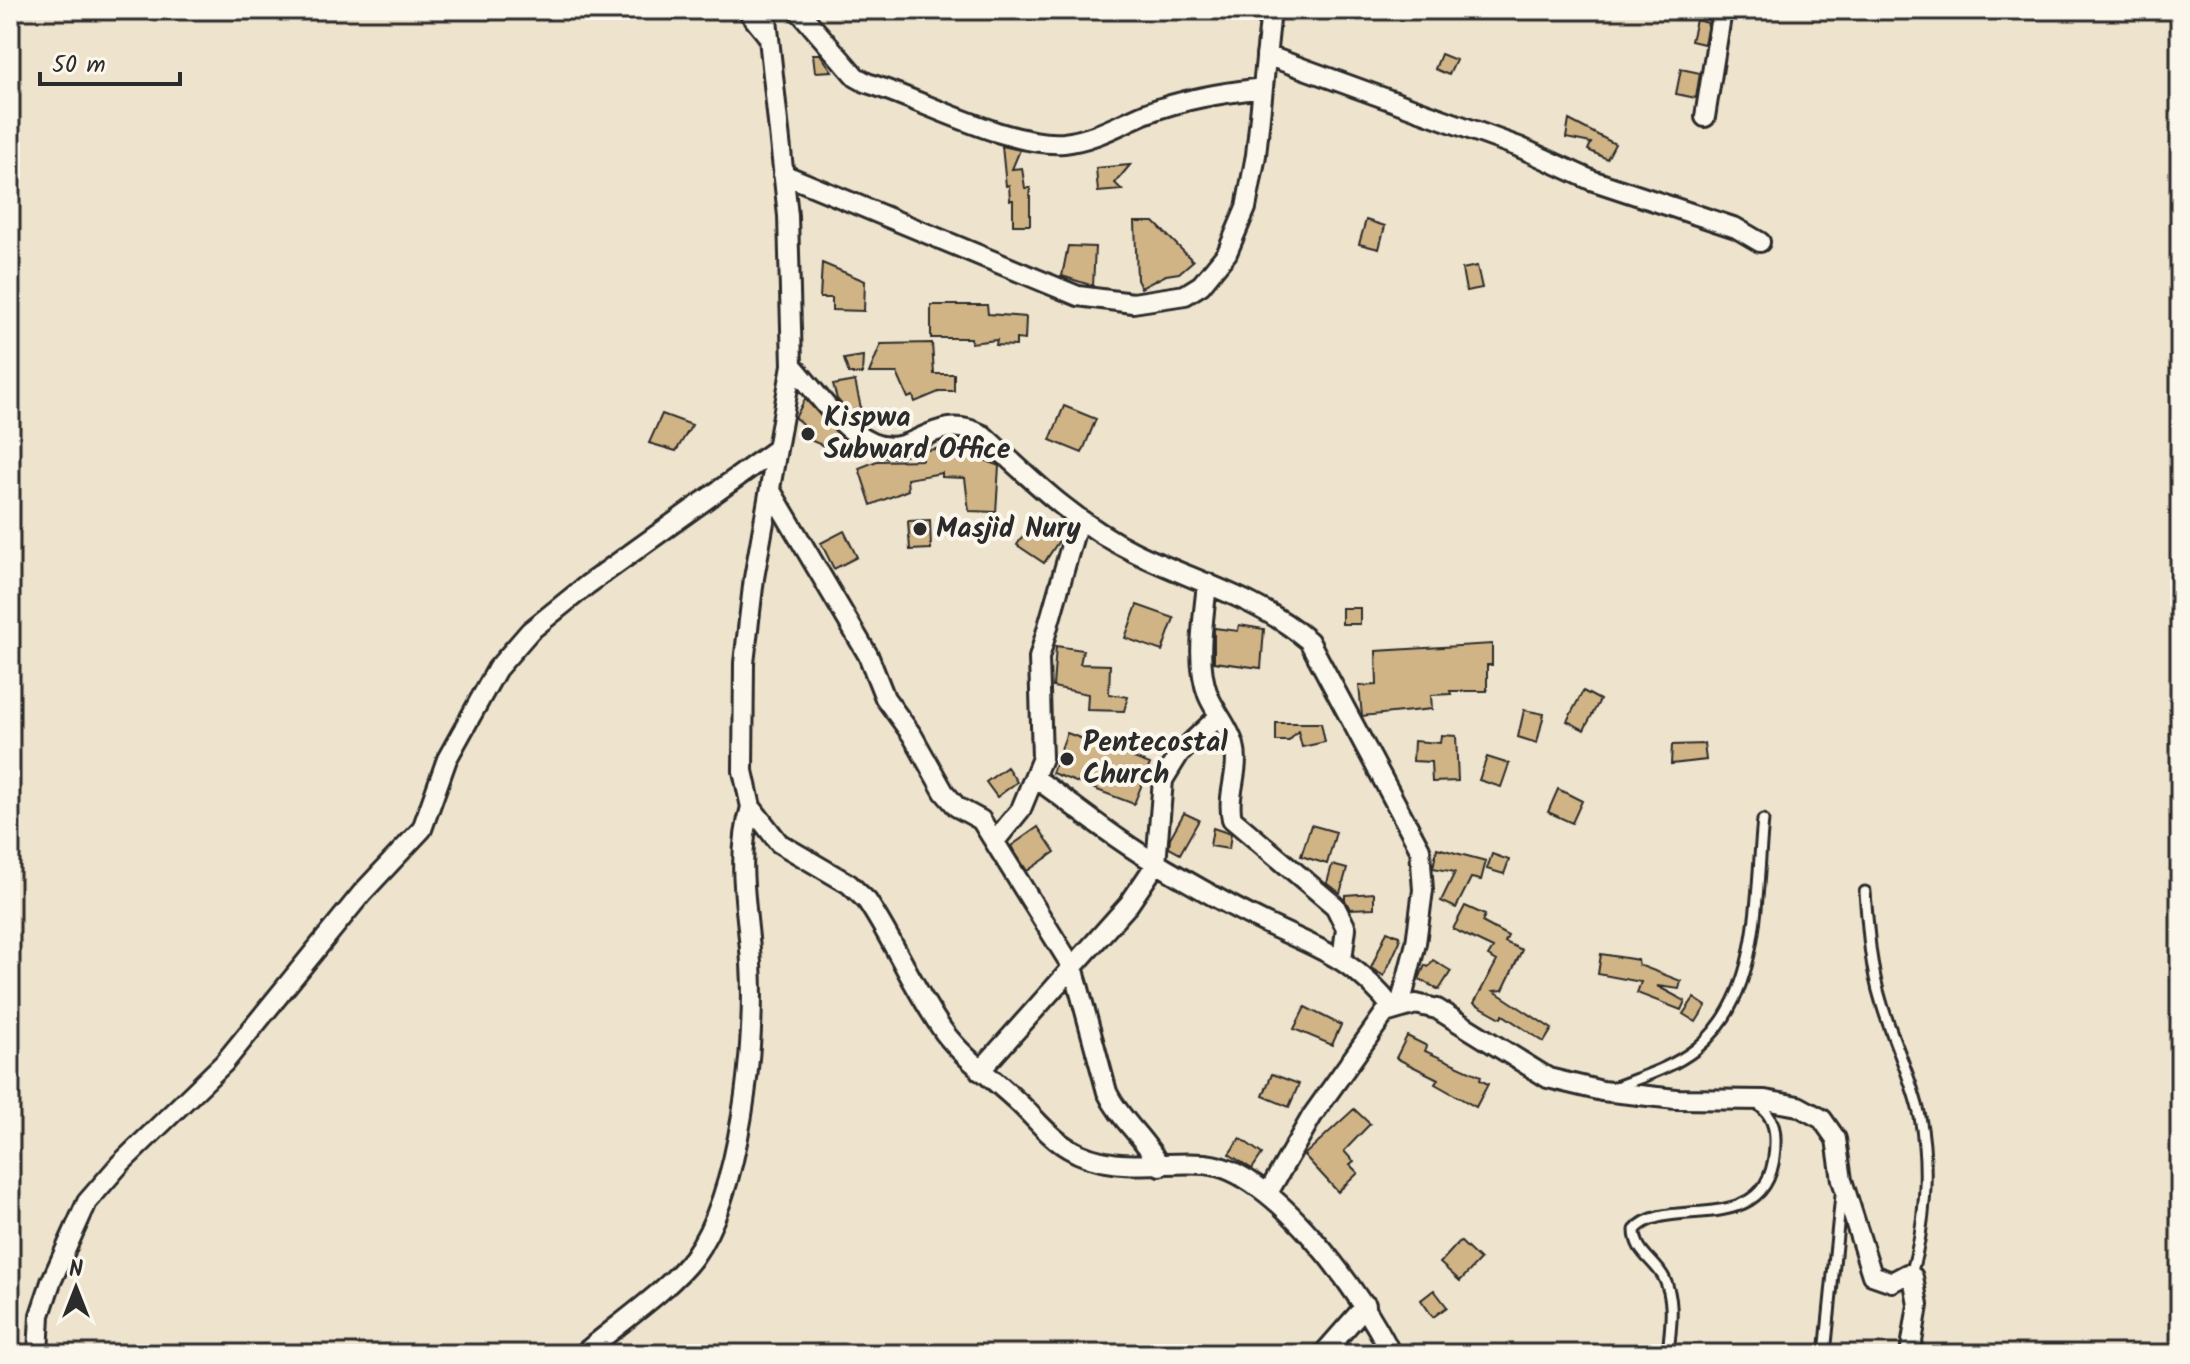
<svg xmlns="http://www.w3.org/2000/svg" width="2190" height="1364" viewBox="0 0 2190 1364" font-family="Kalam,sans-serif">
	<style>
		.building { fill: #d0b485; stroke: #2b2b2b; stroke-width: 2 }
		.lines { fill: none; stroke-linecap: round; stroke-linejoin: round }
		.service-casing { stroke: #2b2b2b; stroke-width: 15 }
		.minor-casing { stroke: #2b2b2b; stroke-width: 24 }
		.service { stroke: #fbf7ec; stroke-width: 9 }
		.minor { stroke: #fbf7ec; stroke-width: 18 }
		.poi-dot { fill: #2b2b2b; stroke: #fbf7ec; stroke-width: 3 }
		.labels { text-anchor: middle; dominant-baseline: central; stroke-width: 8; stroke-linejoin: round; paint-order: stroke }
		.poi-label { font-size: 28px; font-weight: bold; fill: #2b2b2b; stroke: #fbf7ec; text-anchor: start }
	</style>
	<rect width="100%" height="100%" fill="#eee3cd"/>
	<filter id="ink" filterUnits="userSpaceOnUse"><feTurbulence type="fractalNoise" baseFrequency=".0125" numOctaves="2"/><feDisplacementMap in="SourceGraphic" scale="16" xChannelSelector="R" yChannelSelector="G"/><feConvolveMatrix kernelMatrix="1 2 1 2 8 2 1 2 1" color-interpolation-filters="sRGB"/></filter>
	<g filter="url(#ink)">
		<!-- building -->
		<path class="building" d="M1696 20 1708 23 1704 44 1691 41Z
			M813 54H820L832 71 815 72Z
			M1441 54 1456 60 1449 75 1435 69Z
			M1681 69 1700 73 1696 98 1676 94Z
			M1569 120 1615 144 1607 159 1588 150 1591 143 1566 138Z
			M1002 146 1020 150 1012 169 1022 168 1025 188H1030V225H1013V200H1010L1009 185 1006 186Z
			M1130 165 1115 183 1122 190 1098 192 1096 168Z
			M1366 220 1385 226 1379 249 1359 244Z
			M1135 222H1154L1193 261 1179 273 1166 275 1141 288 1137 280Z
			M1068 246 1095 247 1093 286 1062 276Z
			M822 263 865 281 864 311 832 310V298H820Z
			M1477 266 1482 288 1466 291 1462 269Z
			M931 305H987L988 314 1026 317 1025 340 1016 339V346L996 345 997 340 971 343V338H931Z
			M932 343 934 374H954V391H941L915 402 913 396 908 398 897 373H869L881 344Z
			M863 356 862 374H849L844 359Z
			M855 381 861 408 854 410 851 415 837 399 833 385Z
			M805 399 849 444 844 455 801 436 805 426 795 418Z
			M1064 406 1096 419 1082 453 1050 440Z
			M662 414 692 425 676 451 649 443Z
			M943 442 999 466 996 512 969 511 965 478 942 477V473L907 479 908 490 871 505 859 468 877 461 922 460 921 451 942 448Z
			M930 520 931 549 910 550 908 521Z
			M1032 522 1060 539 1044 563 1017 545Z
			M844 531 857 557 834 569 821 543Z
			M1137 605 1174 618 1162 651 1125 638Z
			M1342 608H1360V624H1342Z
			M1239 625 1264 629 1261 668 1214 662V628L1238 631Z
			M1492 644V665H1487V691H1450L1451 694 1431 695 1432 709 1362 716 1359 686 1377 685 1376 651Z
			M1056 646 1083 650 1080 664 1110 665 1109 694 1128 697 1124 711 1087 710 1088 694 1053 687Z
			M1583 691 1600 700 1584 730 1567 721Z
			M1524 710 1544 714 1537 743 1518 737Z
			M1276 723H1321L1325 742 1302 747 1298 731 1289 741H1276Z
			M1067 733 1150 764 1134 804 1052 773Z
			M1441 735 1456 736 1458 781 1432 782 1431 762 1413 761 1414 741 1440 743Z
			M1704 744 1706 760 1671 764 1672 745Z
			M1487 757 1509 764 1501 787 1479 780Z
			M1007 767 1017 782 997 797 986 782Z
			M1558 789 1582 801 1572 823 1548 812Z
			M1184 813 1199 820 1180 854 1169 848 1170 838Z
			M1311 825 1336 832 1327 864 1301 856Z
			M1038 827 1055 852 1027 871 1011 846Z
			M1213 828 1231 834 1229 849 1210 846Z
			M1437 848 1486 861 1481 880 1471 878 1456 908 1441 901 1455 872 1433 868Z
			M1492 854 1509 860 1504 874 1487 869Z
			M1332 865 1347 869 1340 893 1327 883Z
			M1374 893V908L1350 909 1345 900V895Z
			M1465 906 1485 915 1482 922 1508 936 1505 942 1522 950 1503 990 1494 991 1552 1029 1544 1042 1503 1015 1501 1018 1474 1003 1497 961 1488 956 1493 948 1453 929Z
			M1387 931 1399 936 1400 941 1384 976 1371 968Z
			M1601 954 1638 960 1639 965 1681 981 1679 989 1657 986 1685 1001 1681 1010 1637 993 1641 982 1598 974Z
			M1433 960 1451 971 1439 990 1419 979 1425 965 1428 967Z
			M1694 998 1706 1006 1696 1022 1683 1014Z
			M1305 1007 1341 1025 1332 1045 1294 1029Z
			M1407 1036 1427 1046 1425 1051 1481 1076 1480 1080 1488 1084 1476 1107 1435 1084 1438 1079 1396 1058Z
			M1272 1074 1299 1084 1289 1107 1263 1096Z
			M1354 1109 1370 1124 1344 1151 1354 1162 1350 1165 1358 1173 1338 1192 1304 1155Z
			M1240 1138 1262 1154 1252 1169 1229 1154Z
			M1460 1241 1480 1260 1460 1281 1440 1263Z
			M1434 1290 1447 1307 1433 1317 1421 1300Z"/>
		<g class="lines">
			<defs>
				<path id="service" d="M1865 892C1868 928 1870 966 1881 1001 1892 1040 1912 1078 1920 1117 1930 1169 1925 1226 1911 1275
					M1613 1088C1641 1077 1672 1068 1696 1049 1762 996 1755 896 1763 820
					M1668 1354C1670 1329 1676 1302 1664 1278 1655 1260 1635 1253 1635 1230 1666 1192 1777 1246 1775 1139 1775 1122 1768 1111 1755 1102
					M1825 1354 1841 1195"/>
				<path id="minor" d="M747 10 768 36
					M766 10 788 216 792 365 754 578 744 663 743 771 751 807 779 843 849 884 867 901C895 943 914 990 944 1032 965 1060 994 1079 1019 1103 1034 1117 1050 1138 1068 1148 1111 1174 1158 1161 1205 1164 1273 1169 1364 1296 1391 1354
					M798 10 856 77 867 83C923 100 1007 147 1064 143 1093 140 1118 125 1144 114 1182 99 1222 93 1263 88
					M1266 55 1519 147 1591 180 1736 228 1760 242
					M1705 117 1722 10
					M783 174 1078 296 1133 303 1185 295 1201 285 1227 253 1246 208 1256 155 1271 10
					M792 365C815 390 840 430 872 443 914 461 932 409 983 435 1031 479 1075 523 1134 552 1193 581 1259 598 1309 641L1420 849 1423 890 1416 943 1400 1006
					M770 489 868 655 885 698 912 735 944 792 957 807 981 820 1074 970 1107 1092C1120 1120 1145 1138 1160 1166
					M1207 583C1204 618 1195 661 1208 695 1215 712 1229 727 1234 745 1241 770 1226 794 1232 819L1335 906 1346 928 1342 960
					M1035 778C1076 807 1117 841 1161 866 1192 884 1224 903 1257 919 1314 948 1352 955 1393 1009
					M995 841 1021 809 1042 758 1039 658 1078 521
					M980 1071 1129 904 1156 864 1163 780 1179 754 1219 716
					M1268 1193 1312 1116 1385 1013 1416 1004 1437 1009 1548 1078 1602 1091 1676 1099 1765 1100 1798 1106 1822 1119 1836 1139 1842 1180 1872 1275 1892 1282 1907 1274 1913 1277 1918 1305 1910 1354
					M38 1354 40 1315 51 1282 87 1202 120 1164 224 1063 362 893 422 829 447 759 497 669 530 631 587 585 775 450
					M583 1354C614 1327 670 1289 693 1258 741 1192 756 1043 751 963 748 909 735 861 751 807
					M1323 1354 1366 1305"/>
			</defs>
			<!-- service casing -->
			<use href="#service" class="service-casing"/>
			<!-- minor casing -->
			<use href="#minor" class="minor-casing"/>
			<!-- service -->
			<use href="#service" class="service"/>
			<!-- minor -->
			<use href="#minor" class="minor"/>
		</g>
	</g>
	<!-- markers -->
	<g class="poi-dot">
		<circle cx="808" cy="434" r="8"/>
		<circle cx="920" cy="529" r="8"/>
		<circle cx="1067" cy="759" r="8"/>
	</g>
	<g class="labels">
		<!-- poi labels -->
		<g class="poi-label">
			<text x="824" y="418">Kispwa<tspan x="824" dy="32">Subward Office</tspan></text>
			<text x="936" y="529">Masjid Nury</text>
			<text x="1083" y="743">Pentecostal<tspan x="1083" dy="32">Church</tspan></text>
		</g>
	</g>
	<!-- margin -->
	<rect width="2190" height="1364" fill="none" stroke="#fbf7ec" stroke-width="40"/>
	<rect x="20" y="20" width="2150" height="1324" fill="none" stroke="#2b2b2b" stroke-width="3" filter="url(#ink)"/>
	<!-- north arrow -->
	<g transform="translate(76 1288)" stroke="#fbf7ec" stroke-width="6" paint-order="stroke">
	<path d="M0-6L14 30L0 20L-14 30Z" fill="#2b2b2b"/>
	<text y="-12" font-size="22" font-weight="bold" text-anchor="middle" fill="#2b2b2b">N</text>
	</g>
	<!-- scale -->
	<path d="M40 72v12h140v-12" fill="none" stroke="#2b2b2b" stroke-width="4"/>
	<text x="52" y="72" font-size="24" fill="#2b2b2b" stroke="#fbf7ec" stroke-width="6" paint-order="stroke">50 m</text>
</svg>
